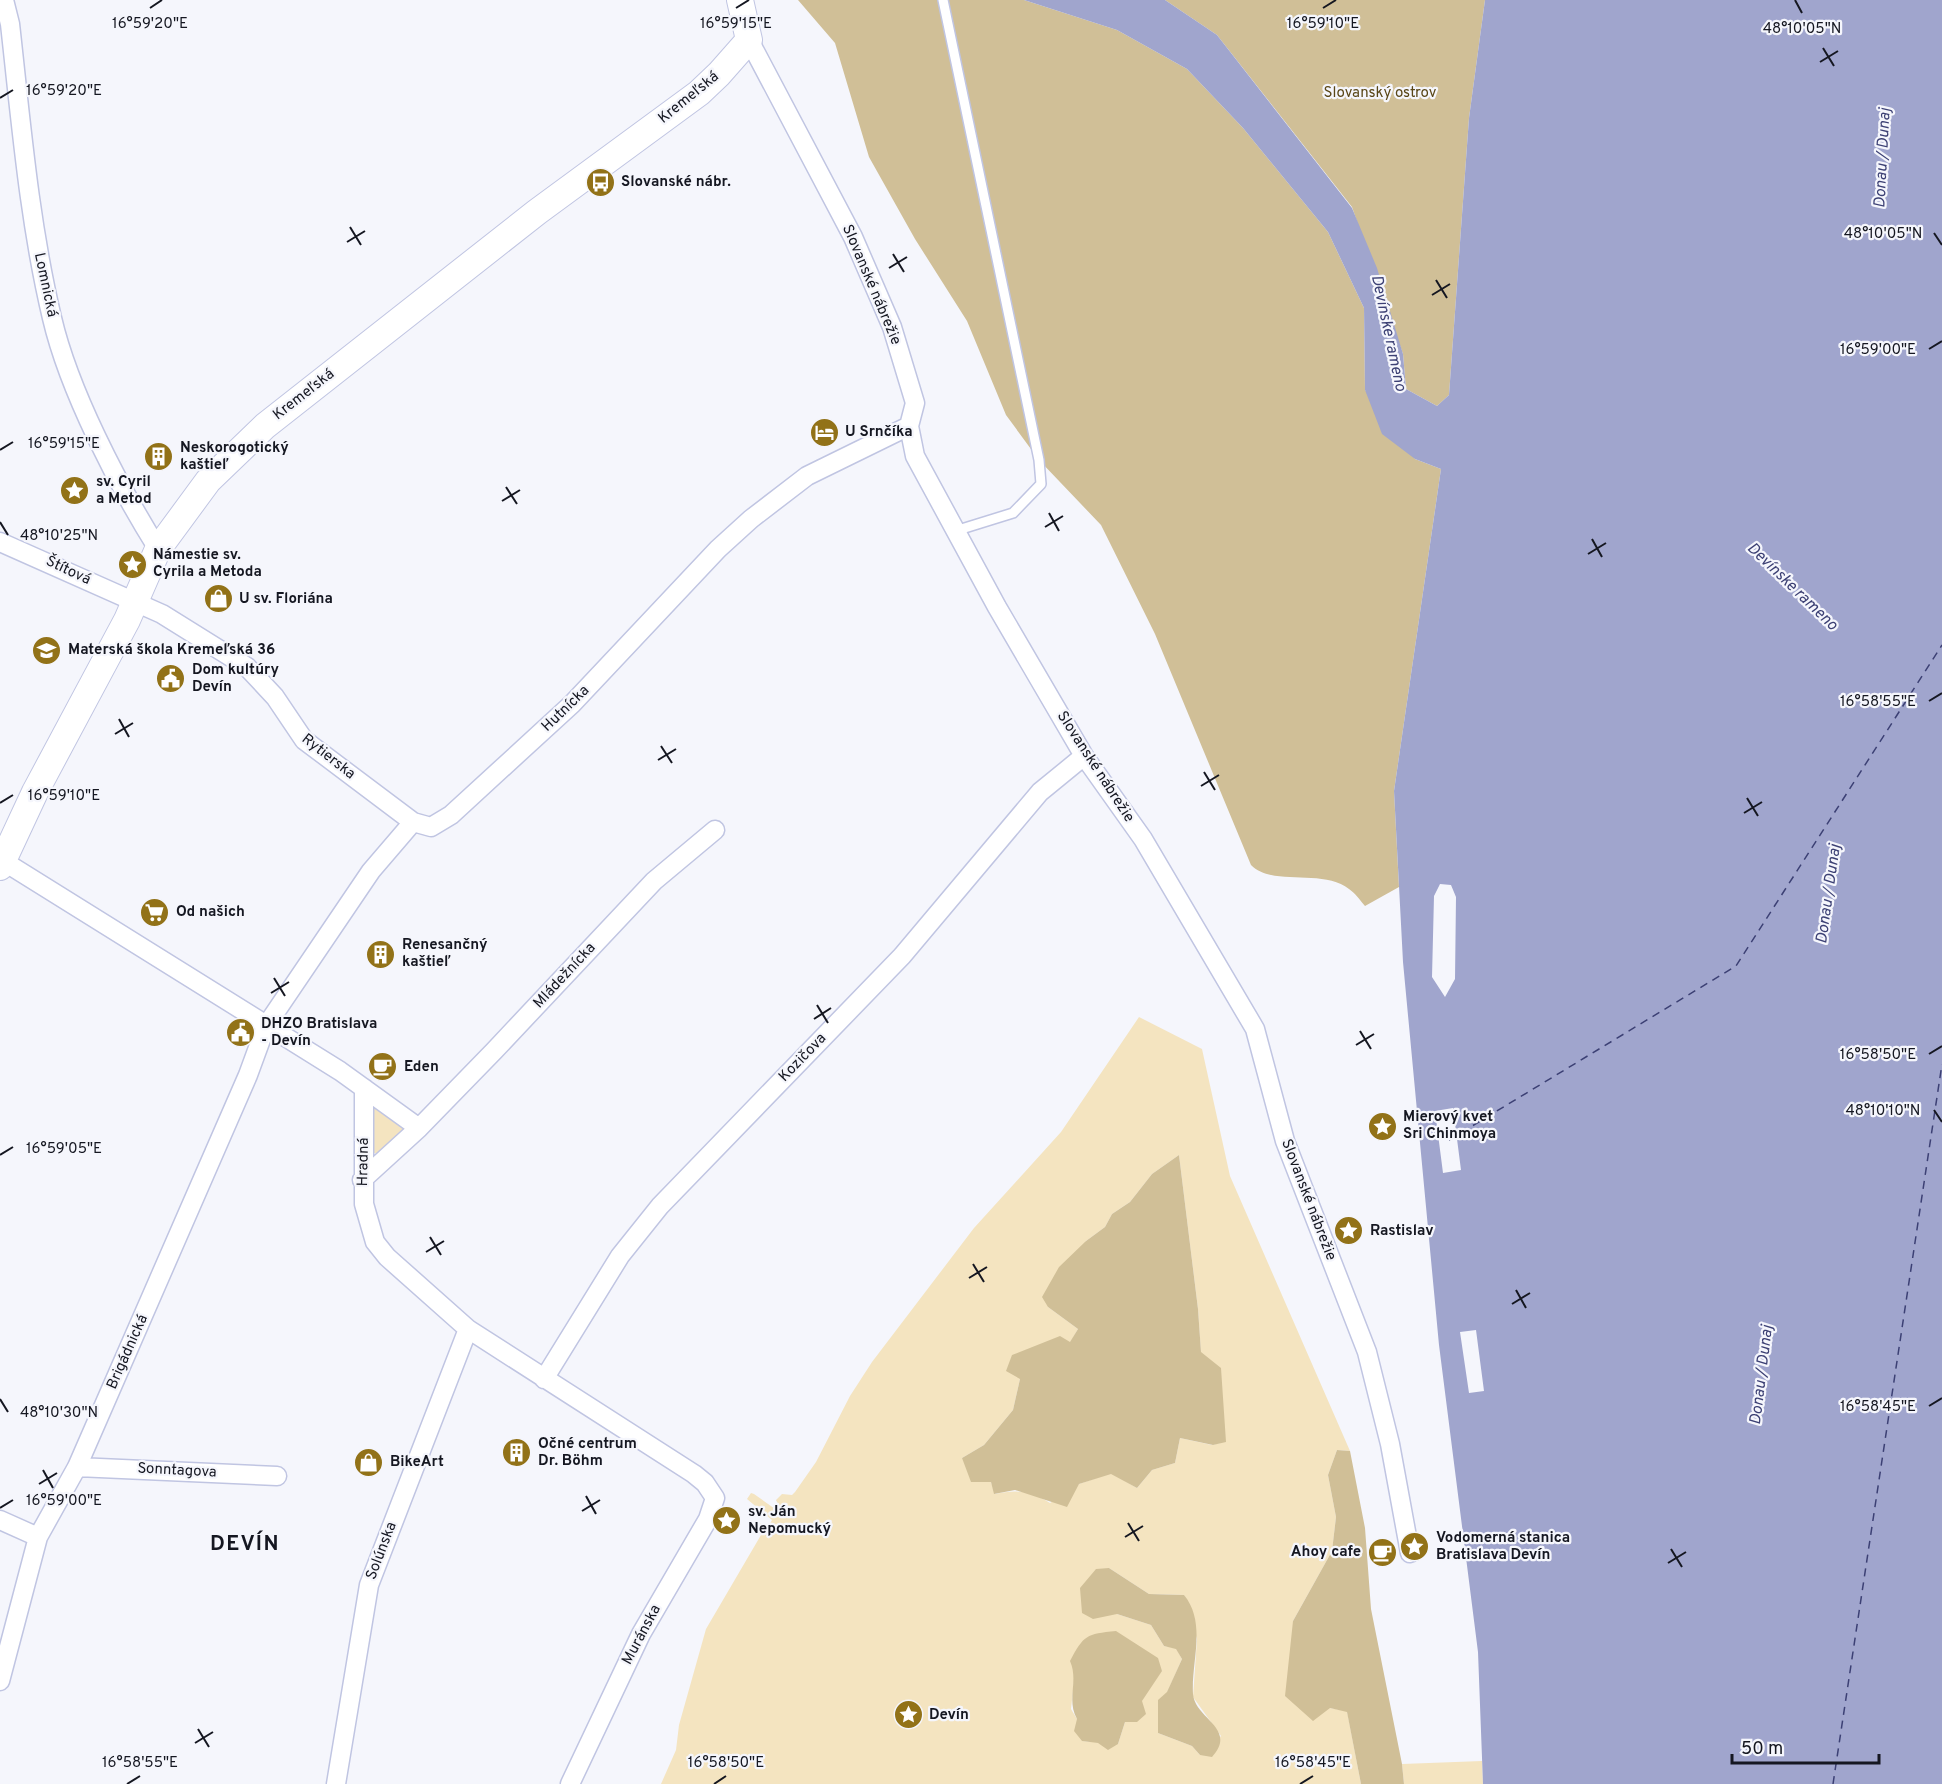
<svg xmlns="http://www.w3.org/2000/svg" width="1942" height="1784" viewBox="0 0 1942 1784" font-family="Overpass,sans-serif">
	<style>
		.green { fill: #f4e4c0; fill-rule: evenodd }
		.forest { fill: #d0bf97 }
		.water { fill: #a0a5cd }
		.pier { fill: #f5f6fc }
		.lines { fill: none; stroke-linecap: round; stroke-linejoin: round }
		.ferry { stroke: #3c4074; stroke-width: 1.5; stroke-dasharray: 8 6; stroke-linecap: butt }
		.lane-casing { stroke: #c0c5e2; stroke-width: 12 }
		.street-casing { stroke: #c0c5e2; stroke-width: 21 }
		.secondary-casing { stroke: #c0c5e2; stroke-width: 28 }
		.lane { stroke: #fff; stroke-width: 9 }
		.street { stroke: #fff; stroke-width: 18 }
		.secondary { stroke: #fff; stroke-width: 26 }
		.ticks { fill: none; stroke: #151721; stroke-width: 2 }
		.labels { text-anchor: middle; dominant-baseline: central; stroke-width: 4.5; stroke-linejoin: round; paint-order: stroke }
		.park-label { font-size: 15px; fill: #594616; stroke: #f5f6fc }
		.street-label { font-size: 15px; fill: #151721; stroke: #f5f6fc }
		.poi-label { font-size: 15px; font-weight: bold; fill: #151721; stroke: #f5f6fc; text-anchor: start }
		.water-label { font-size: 16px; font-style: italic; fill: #3c4074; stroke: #f5f6fc }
		.district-label { font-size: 21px; font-weight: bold; letter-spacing: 1.5px; fill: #151721; stroke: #f5f6fc }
		.ticks-label { font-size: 15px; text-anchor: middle; fill: #151721; stroke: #f5f6fc; stroke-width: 4.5; stroke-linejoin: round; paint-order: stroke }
	</style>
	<rect width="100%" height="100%" fill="#f5f6fc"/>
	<!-- green -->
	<path class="green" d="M1139 1017 1202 1049 1230 1176 1350 1451 1337 1450 1328 1475 1336 1517 1332 1551 1293 1621 1330 1708 1347 1711 1361 1784H661L676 1750 679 1725 706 1629 761 1535 756 1528 760 1523 768 1527 772 1520 747 1499 751 1493 754 1494 778 1511 780 1508 776 1500 782 1494 792 1495 795 1492 816 1462 850 1396 872 1362 974 1228 1061 1132ZM1179 1155 1198 1309 1201 1353 1220 1443 1212 1445 1180 1438 1175 1463 1152 1470 1137 1488 1111 1473 1079 1484 1050 1503C1031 1491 1016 1489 995 1494L991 1482 962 1458 984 1445 1013 1410 1020 1379 1070 1343 1078 1329 1048 1307 1086 1241 1105 1227 1112 1214 1130 1202 1152 1174ZM1109 1568 1149 1594 1184 1595 1197 1639 1193 1697 1221 1736 1200 1755 1192 1746 1158 1733V1701L1167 1693 1182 1659 1176 1648 1164 1646 1151 1625 1117 1614ZM1162 1670 1125 1722 1118 1744 1082 1741 1077 1719 1071 1709 1075 1672Z
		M374 1102 412 1127 380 1155 372 1152Z
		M1482 1761 1483 1784H1404L1402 1764Z"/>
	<!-- forest -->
	<path class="forest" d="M798 0H1024L1117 30 1187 69 1243 128 1328 232 1364 308 1365 390 1415 459 1441 469 1394 791 1399 887 1365 906C1360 900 1355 893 1349 889 1323 868 1272 887 1251 865L1155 634 1101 525 1039 460 1006 415 967 321 915 239 869 157 835 43Z
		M1165 0H1485L1469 118 1449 395 1437 406 1406 389 1403 354 1352 207 1217 35Z
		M1179 1155 1198 1309 1201 1352 1221 1368 1226 1442 1213 1445 1180 1438 1175 1463 1152 1470 1137 1488 1111 1474 1079 1484 1067 1507 1015 1490 994 1494 991 1482H971L962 1458 984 1445 1013 1410 1020 1379 1006 1371 1012 1355 1060 1336 1070 1342 1078 1329 1048 1307 1042 1297 1059 1267 1086 1241 1105 1227 1112 1214 1130 1202 1152 1174Z
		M1337 1450 1350 1451 1365 1528 1371 1609 1402 1764 1404 1784H1361L1347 1712 1330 1708 1313 1721 1285 1696 1293 1621 1332 1551 1336 1517 1328 1475Z
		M1109 1568 1149 1594 1184 1595C1207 1623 1191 1662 1193 1694 1195 1719 1238 1728 1212 1757L1200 1755 1192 1746 1158 1733V1700L1167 1692 1182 1659 1176 1649 1164 1646 1151 1625 1117 1614 1093 1619 1082 1613 1080 1588 1096 1569Z
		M1116 1631 1158 1658 1162 1671 1142 1701 1146 1714 1137 1722H1125L1118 1744 1108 1750 1098 1743 1082 1741 1074 1731 1077 1719C1066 1700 1079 1681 1070 1661 1084 1635 1086 1634 1116 1631Z"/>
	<!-- water -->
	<path class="water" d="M1024 0H1165L1217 35 1352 208 1377 268 1403 354 1406 389 1437 406 1449 395 1469 118 1485 0H1942V1784H1483L1478 1652 1439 1345 1403 962 1394 791 1441 469 1415 459 1382 434 1365 390 1364 308 1328 232 1243 128 1187 69 1117 30Z"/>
	<!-- pier -->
	<path class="pier" d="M1440 884 1451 885 1456 897 1455 979 1445 997 1432 977 1434 896Z
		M1453 1108 1461 1170 1443 1173 1435 1111Z
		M1476 1330 1484 1391 1469 1393 1460 1332Z"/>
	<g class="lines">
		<!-- ferry -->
		<path class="ferry" d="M1449 1140 1736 966 1942 645
			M1833 1784 1942 1064"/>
		<defs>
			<path id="lane" d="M943 0 1039 460 1041 484 1013 513 955 531"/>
			<path id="street" d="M4 0 10 24C21 122 29 221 52 318 69 391 118 485 158 549
				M749 40 853 237 892 327 915 403 909 426 915 456 997 607 1084 756 1143 839 1255 1029 1285 1141 1367 1352 1390 1444 1410 1553
				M0 542 162 614 247 667 275 697 304 740 413 822 431 827 451 815 572 704 718 549 751 519 807 476 909 426
				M3 861 340 1071 419 1128
				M364 1088V1204L375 1242 387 1257 468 1329 694 1474 705 1483 715 1498 708 1519 641 1634 570 1784
				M362 1180 419 1128 494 1051 654 881 715 830
				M544 1379 620 1256 660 1206 902 956 1040 792 1084 756
				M77 1467 277 1476
				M0 1520 38 1537
				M0 1681 38 1537 77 1467 248 1075 266 1026 371 871 413 822
				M336 1784 369 1585 468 1329"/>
			<path id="secondary" d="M0 867 35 792 127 620 158 549 208 481 265 426 537 212 699 93 719 74 749 40 740 0"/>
		</defs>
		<!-- lane casing -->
		<use href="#lane" class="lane-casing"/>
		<!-- street casing -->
		<use href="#street" class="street-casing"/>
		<!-- secondary casing -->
		<use href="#secondary" class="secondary-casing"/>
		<!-- lane -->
		<use href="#lane" class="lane"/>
		<!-- street -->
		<use href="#street" class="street"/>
		<!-- secondary -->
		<use href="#secondary" class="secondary"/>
	</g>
	<!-- ticks -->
	<path class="ticks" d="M1795 0 1802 13M150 8 162 0M736 8 749 0M1323 8 1336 0M1823 48 1834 66M1820 62 1838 51M0 98 13 90M350 227 361 245M1934 233 1942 245M347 242 365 231M893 254 904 272M889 268 907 257M1436 280 1447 298M1432 295 1450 284M1929 349 1942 341M0 450 13 442M506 487 517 504M502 501 520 490M1049 513 1059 531M0 522 8 535M1045 527 1063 516M1592 539 1602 557M1588 554 1606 543M1929 701 1942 693M119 719 129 737M115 734 133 723M661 746 672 763M658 760 676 749M1204 772 1215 790M1201 786 1219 775M1747 798 1758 816M0 803 13 795M1744 813 1762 802M274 978 285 996M271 993 289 982M817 1005 828 1023M814 1019 831 1008M1360 1031 1371 1049M1356 1045 1374 1034M1929 1054 1942 1046M1934 1110 1942 1122M0 1155 13 1147M430 1237 441 1255M426 1252 444 1241M973 1264 984 1282M969 1278 987 1267M1516 1290 1526 1308M1512 1304 1530 1293M0 1399 8 1412M1929 1406 1942 1398M43 1470 53 1488M39 1484 57 1473M586 1496 596 1514M0 1508 13 1500M582 1511 600 1500M1128 1523 1139 1541M1125 1537 1143 1526M1671 1549 1682 1567M1668 1563 1686 1552M198 1729 209 1747M195 1743 213 1732M127 1784 140 1776M714 1784 726 1776M1300 1784 1313 1776"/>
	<!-- icons -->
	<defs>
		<symbol id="bus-disc" viewBox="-11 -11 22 22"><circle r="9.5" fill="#927218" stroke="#f5f6fc"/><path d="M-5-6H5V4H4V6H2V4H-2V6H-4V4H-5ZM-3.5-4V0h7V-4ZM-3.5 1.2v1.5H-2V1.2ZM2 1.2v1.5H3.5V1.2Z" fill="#fff"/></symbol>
		<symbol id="hotel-disc" viewBox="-11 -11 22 22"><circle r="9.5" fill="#927218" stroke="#f5f6fc"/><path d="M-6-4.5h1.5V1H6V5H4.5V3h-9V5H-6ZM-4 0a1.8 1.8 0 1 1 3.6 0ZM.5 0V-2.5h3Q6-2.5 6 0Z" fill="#fff"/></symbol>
		<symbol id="building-disc" viewBox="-11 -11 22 22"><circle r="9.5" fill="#927218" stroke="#f5f6fc"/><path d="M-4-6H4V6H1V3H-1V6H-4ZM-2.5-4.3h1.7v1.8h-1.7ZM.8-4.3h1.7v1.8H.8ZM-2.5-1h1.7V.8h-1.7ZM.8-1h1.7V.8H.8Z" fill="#fff"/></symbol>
		<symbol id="sight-disc" viewBox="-11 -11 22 22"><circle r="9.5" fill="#927218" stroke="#f5f6fc"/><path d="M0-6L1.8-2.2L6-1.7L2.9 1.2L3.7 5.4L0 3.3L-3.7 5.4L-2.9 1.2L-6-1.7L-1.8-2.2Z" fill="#fff"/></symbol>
		<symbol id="shop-disc" viewBox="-11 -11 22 22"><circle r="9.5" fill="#927218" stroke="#f5f6fc"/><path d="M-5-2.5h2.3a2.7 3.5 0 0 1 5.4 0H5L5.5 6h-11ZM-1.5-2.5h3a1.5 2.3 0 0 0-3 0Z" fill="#fff"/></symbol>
		<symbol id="school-disc" viewBox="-11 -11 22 22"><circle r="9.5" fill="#927218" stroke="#f5f6fc"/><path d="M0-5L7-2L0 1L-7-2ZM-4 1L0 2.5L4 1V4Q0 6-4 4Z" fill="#fff"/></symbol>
		<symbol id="civic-disc" viewBox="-11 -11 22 22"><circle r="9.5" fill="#927218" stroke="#f5f6fc"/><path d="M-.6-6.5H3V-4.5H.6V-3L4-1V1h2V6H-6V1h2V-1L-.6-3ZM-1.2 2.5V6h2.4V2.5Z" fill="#fff"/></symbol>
		<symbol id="supermarket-disc" viewBox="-11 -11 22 22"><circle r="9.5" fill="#927218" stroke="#f5f6fc"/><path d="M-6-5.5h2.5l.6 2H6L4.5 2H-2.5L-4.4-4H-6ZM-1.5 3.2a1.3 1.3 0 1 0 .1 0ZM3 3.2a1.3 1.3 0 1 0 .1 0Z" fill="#fff"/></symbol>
		<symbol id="cafe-disc" viewBox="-11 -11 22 22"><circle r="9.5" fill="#927218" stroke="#f5f6fc"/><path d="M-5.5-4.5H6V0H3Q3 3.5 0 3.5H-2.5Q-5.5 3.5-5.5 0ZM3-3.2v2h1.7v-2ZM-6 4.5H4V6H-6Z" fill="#fff"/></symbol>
	</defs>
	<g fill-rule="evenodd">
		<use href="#bus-disc" x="584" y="166" width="33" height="33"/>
		<use href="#hotel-disc" x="808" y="416" width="33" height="33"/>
		<use href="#building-disc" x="142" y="440" width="33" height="33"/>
		<use href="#sight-disc" x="58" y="474" width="33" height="33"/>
		<use href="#sight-disc" x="116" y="548" width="33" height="33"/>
		<use href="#shop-disc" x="202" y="582" width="33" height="33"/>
		<use href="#school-disc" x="30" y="634" width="33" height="33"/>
		<use href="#civic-disc" x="154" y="662" width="33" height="33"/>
		<use href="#supermarket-disc" x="138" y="896" width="33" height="33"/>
		<use href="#building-disc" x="364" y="938" width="33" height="33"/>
		<use href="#civic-disc" x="224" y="1016" width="33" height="33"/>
		<use href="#cafe-disc" x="366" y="1050" width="33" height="33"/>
		<use href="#sight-disc" x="1366" y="1110" width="33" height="33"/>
		<use href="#sight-disc" x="1332" y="1214" width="33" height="33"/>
		<use href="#building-disc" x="500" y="1436" width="33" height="33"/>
		<use href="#shop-disc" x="352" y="1446" width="33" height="33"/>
		<use href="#sight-disc" x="710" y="1504" width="33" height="33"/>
		<use href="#sight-disc" x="1398" y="1530" width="33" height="33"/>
		<use href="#cafe-disc" x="1366" y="1536" width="33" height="33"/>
		<use href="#sight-disc" x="892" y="1698" width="33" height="33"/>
	</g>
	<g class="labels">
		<!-- park labels -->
		<g class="park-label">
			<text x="1380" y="93">Slovanský ostrov</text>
		</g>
		<!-- street labels -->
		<g class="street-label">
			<text transform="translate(689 98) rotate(-39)">Kremeľská</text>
			<text transform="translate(45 285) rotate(78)">Lomnická</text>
			<text transform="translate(871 285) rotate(67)">Slovanské nábrežie</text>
			<text transform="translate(304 395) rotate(-38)">Kremeľská</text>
			<text transform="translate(68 571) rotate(25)">Štítová</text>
			<text transform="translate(566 709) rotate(-44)">Hutnícka</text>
			<text transform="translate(328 757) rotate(38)">Rytierska</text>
			<text transform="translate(1095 767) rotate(57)">Slovanské nábrežie</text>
			<text transform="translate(565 976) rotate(-47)">Mládežnícka</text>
			<text transform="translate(803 1058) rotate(-46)">Kozičova</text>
			<text transform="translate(364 1162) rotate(-89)">Hradná</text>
			<text transform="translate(1308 1200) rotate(69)">Slovanské nábrežie</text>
			<text transform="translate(128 1352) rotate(-66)">Brigádnická</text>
			<text transform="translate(177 1471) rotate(3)">Sonntagova</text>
			<text transform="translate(382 1551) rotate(-69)">Solúnska</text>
			<text transform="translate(642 1635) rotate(-62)">Muránska</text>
		</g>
		<!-- poi labels -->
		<g class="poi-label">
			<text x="621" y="182">Slovanské nábr.</text>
			<text x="845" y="432">U Srnčíka</text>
			<text x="180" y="448">Neskorogotický<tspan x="180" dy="17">kaštieľ</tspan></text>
			<text x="96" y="482">sv. Cyril<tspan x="96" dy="17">a Metod</tspan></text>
			<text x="153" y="555">Námestie sv.<tspan x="153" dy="17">Cyrila a Metoda</tspan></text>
			<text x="239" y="599">U sv. Floriána</text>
			<text x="68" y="650">Materská škola Kremeľská 36</text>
			<text x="192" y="670">Dom kultúry<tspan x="192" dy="17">Devín</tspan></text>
			<text x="176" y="912">Od našich</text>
			<text x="402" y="945">Renesančný<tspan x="402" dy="17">kaštieľ</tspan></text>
			<text x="261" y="1024">DHZO Bratislava<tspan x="261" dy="17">- Devín</tspan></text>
			<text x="404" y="1067">Eden</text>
			<text x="1403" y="1117">Mierový kvet<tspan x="1403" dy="17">Sri Chinmoya</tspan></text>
			<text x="1370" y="1231">Rastislav</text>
			<text x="538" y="1444">Očné centrum<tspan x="538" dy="17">Dr. Böhm</tspan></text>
			<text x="390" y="1462">BikeArt</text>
			<text x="748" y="1512">sv. Ján<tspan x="748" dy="17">Nepomucký</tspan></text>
			<text x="1436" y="1538">Vodomerná stanica<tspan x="1436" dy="17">Bratislava Devín</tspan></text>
			<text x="1361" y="1552" text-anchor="end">Ahoy cafe</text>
			<text x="929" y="1715">Devín</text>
		</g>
		<!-- water labels -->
		<g class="water-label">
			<text transform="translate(1883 158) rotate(-87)">Donau / Dunaj</text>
			<text transform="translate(1388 333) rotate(78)">Devínske rameno</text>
			<text transform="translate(1792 587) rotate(44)">Devínske rameno</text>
			<text transform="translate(1829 894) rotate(-82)">Donau / Dunaj</text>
			<text transform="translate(1762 1375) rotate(-83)">Donau / Dunaj</text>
		</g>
		<!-- district labels -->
		<g class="district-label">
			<text x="245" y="1544">DEVÍN</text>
		</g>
	</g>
	<g class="ticks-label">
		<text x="1323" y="28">16°59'10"E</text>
		<text x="150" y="28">16°59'20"E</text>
		<text x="736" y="28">16°59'15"E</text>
		<text x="1802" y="33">48°10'05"N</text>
		<text x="64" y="95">16°59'20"E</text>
		<text x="1883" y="238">48°10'05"N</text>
		<text x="1878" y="354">16°59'00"E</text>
		<text x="64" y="448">16°59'15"E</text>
		<text x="59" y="540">48°10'25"N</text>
		<text x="1878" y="706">16°58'55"E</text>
		<text x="64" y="800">16°59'10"E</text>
		<text x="1878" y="1059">16°58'50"E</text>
		<text x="1883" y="1115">48°10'10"N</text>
		<text x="64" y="1153">16°59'05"E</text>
		<text x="1878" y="1411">16°58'45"E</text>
		<text x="59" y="1417">48°10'30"N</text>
		<text x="64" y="1505">16°59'00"E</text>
		<text x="140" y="1767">16°58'55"E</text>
		<text x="726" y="1767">16°58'50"E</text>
		<text x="1313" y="1767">16°58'45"E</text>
	</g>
	<!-- scale -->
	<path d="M1732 1754v9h147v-9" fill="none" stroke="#151721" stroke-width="3"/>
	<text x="1741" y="1754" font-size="18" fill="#151721" stroke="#f5f6fc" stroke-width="4.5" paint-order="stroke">50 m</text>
</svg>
